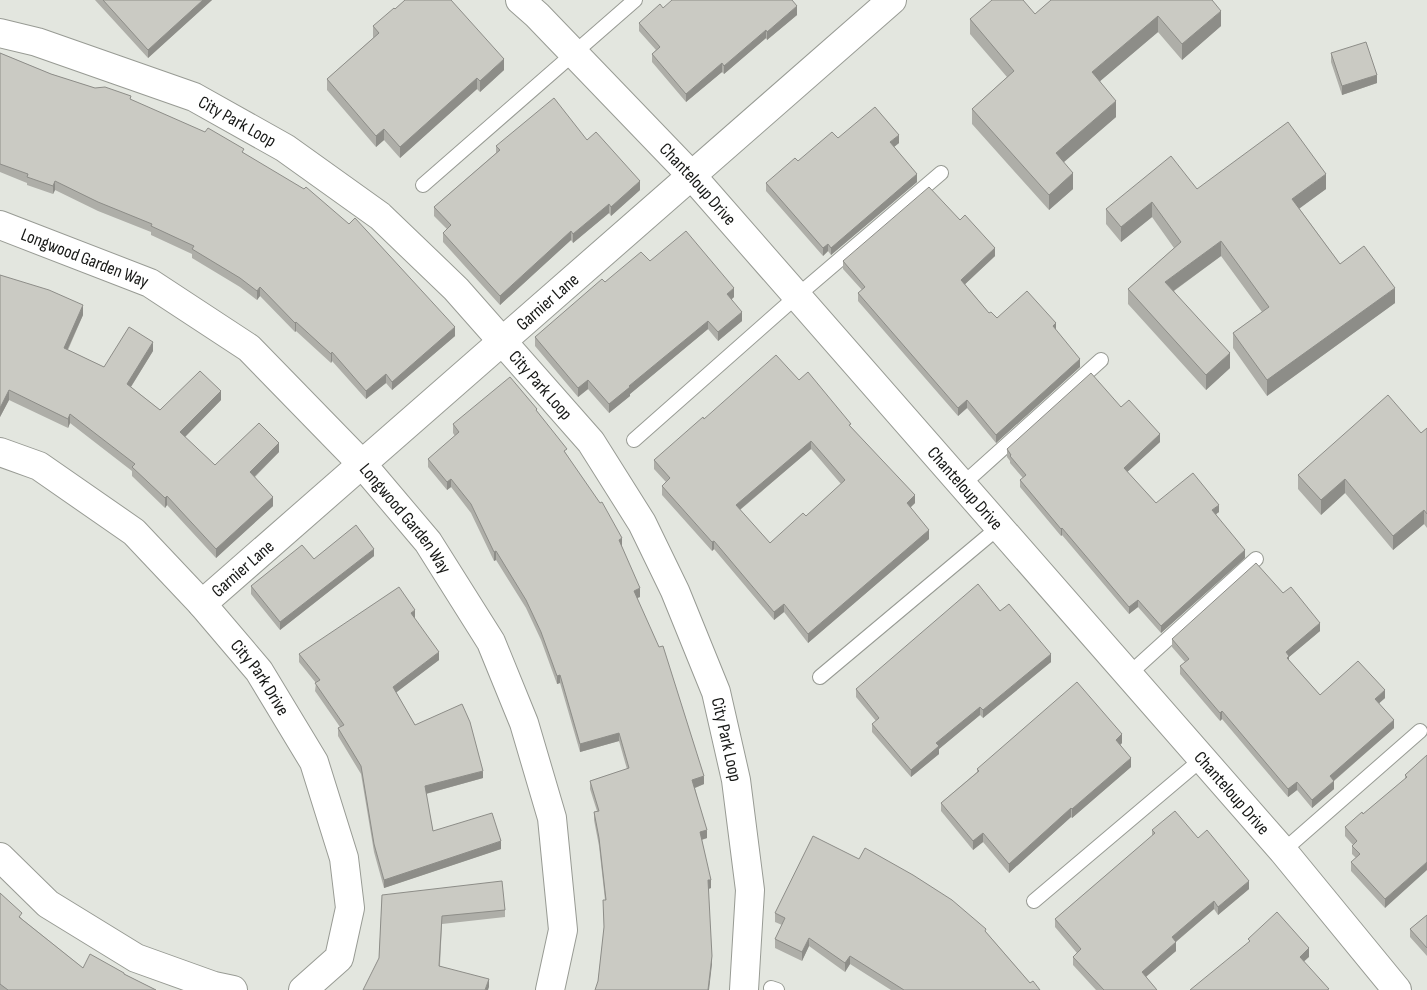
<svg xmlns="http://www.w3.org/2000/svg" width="1427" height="990" viewBox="0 0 1427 990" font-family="'Sofia Sans Condensed',sans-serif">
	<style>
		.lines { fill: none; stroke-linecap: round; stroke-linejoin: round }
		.service-casing { stroke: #989b94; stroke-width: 16 }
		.minor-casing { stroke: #989b94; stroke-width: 30 }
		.service { stroke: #fff; stroke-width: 14 }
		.minor { stroke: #fff; stroke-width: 28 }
		.wall { fill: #aeaea8; fill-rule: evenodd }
		.shaded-wall { fill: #8d8d88 }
		.building { fill: #cacac3; stroke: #8d8d88; fill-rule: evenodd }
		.labels { text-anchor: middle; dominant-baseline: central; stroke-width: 4; stroke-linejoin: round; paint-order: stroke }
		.street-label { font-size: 18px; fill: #161715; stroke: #fff }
	</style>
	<rect width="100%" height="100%" fill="#e3e6df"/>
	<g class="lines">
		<defs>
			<path id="service" d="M423 185 635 0
				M634 440 797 296 941 173
				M962 485 1101 360
				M1128 675 1256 559
				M820 677 999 527
				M1283 851 1420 731
				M1034 901 1202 759
				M771 988 777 990"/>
			<g id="minor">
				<path id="s1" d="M520 0 537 15 691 175 1283 851 1397 990"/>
				<path id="s2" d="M0 33 37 42 194 97 285 148 380 216 456 289 591 442 642 523 675 591 716 692 736 780 750 890 744 990"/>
				<path id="s3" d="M0 225 150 283 249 348 362 464 428 542 491 642 524 723 552 818 563 930 550 990"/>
				<path id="s4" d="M0 452 39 466 134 532 202 604 259 671 314 762 344 858 350 908 339 958 303 990"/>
				<path id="s5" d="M202 604 892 0"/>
				<path d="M0 857 48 904 136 958 214 986 233 990"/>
			</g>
		</defs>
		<!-- service casing -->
		<use href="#service" class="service-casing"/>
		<!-- minor casing -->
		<use href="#minor" class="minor-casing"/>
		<!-- service -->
		<use href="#service" class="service"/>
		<!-- minor -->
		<use href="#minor" class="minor"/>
	</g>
	<!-- wall -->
	<path class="wall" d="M95 0H212L148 58Z
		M1051 0 1221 26 1182 60 1158 32 1100 81 1116 117 1063 162 1073 189 1049 210 972 124V109L1007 77 970 34V19L1035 14Z
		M663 8 797 15 767 40 766 38 724 74 722 72 686 102 652 62V54L656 50 639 31V23Z
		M395 9 504 70 480 92 477 89 400 158 384 140 376 147 327 90V79L373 38V26Z
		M0 53 51 74 131 100 244 153 455 336 392 390 386 383 366 399 332 361 331 363 296 331 295 332 260 296 257 300 240 287 192 258V254L151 235V232L98 211 55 190 53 194 27 185V183L0 172Z
		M1331 53 1377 83 1342 95 1331 62Z
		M838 138 899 143 894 147 917 182 831 255 828 251 823 256 766 191V183L798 161Z
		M587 140 640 190 611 216 609 213 573 243 571 240 500 305 443 242V233L447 229 434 216V207L496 153V146Z
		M1197 189H1326L1299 208 1340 264 1395 303 1267 396 1233 348V333L1262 312 1221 256 1174 291 1230 368 1206 390 1128 304V289L1174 248 1152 217 1121 242 1106 224V209Z
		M960 220 995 256 965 284 989 313 997 318 1056 330 1080 367 996 443 967 408 958 416 858 301V293L862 290 843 269V261Z
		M650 261 734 297 731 300 742 321 718 341 708 329 630 394V396L609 413 588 389 578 397 535 346V337L605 282Z
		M0 275 83 315 68 350 104 367 153 351 131 387 160 410 221 400 185 437 215 465 279 452 255 477 273 506 216 558 167 505 165 508 132 476V471L70 423 68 428 9 400 0 417Z
		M799 380 851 427 915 503 910 507 929 539 808 643 784 612 774 620 714 549 712 551 662 495V486L666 482 654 469V460L704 419ZM811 449 841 484 806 516 770 543 740 510Z
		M1121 407 1160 442 1127 472 1156 503 1219 512 1216 514 1245 558 1161 633 1138 607 1129 614 1062 535 1061 536 1020 487V480L1023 478 1010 463V461L1007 457V449Z
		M537 411 567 455 622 547 640 597 637 598 704 784 695 788 707 838 702 840 711 888 708 889 712 964 598 981 604 930 605 900 599 846 594 820V812L597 811 590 789V781L627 769 619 741 580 752 560 683 557 684 541 640 526 608 496 560 494 561 471 513 451 487 447 490 428 467V459L455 436 453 433V424Z
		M1427 428V528L1424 524 1393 550 1345 493 1321 515 1298 489V475L1421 433Z
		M374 556 280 630 251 594V586L314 559Z
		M1283 593 1320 631 1289 657V660L1320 695 1385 698 1379 703 1394 728 1334 781V789L1312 808 1297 790 1288 797 1222 719 1220 721 1180 674V666L1185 662 1172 647V639Z
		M1000 611 1051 662 983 718 980 715 939 749V754L911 777 872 732V724L876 721 856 697V689Z
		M414 618 439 660 396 692 415 725 483 778 426 794 433 831 501 849 384 888 374 852 361 774 338 736V728L340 727 315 691 316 683 299 662V654L415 618Z
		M1122 743 1120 745 1131 767 1072 818 1071 817 1009 873 983 842 973 850 941 811V803L977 772V769Z
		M1427 755 1385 908 1351 871V862L1356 858 1352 854V846L1353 845 1345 836V827L1363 814 1405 779V775Z
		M1152 830 1198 838 1249 889 1218 915 1214 909 1176 942V951L1146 977 1157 990H1096L1073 965V957L1077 953 1055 927V919L1152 836Z
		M0 893 22 919 83 968 124 974 156 990H0Z
		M382 895 505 910V917L442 924 440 966 489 987 379 958Z
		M775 913 986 932 1030 983 1040 990H891L850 964 845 972 809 946 802 961 775 948V939L782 925 775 922Z
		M1427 915V956L1410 937V929Z"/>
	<!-- shaded-wall -->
	<path class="shaded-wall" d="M203 0H212L148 58V50Z
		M797 6V15L767 40V32Z
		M1221 11V26L1182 60V44Z
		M1158 16V32L1092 88V72Z
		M766 30V38L724 74V66Z
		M504 59V70L480 92V81Z
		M722 63V72L686 102V94Z
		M1377 75V83L1342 95V86Z
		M477 78V89L400 158V147Z
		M1116 101V117L1056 169V153Z
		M384 129V140L376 147V136Z
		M899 135V143L890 150V142Z
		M1073 173V189L1049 210V195Z
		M917 174V182L831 255V248Z
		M1326 174V189L1292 214V199Z
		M55 181V190L53 194V186Z
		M640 181V190L611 216V207Z
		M1152 202V217L1121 242V227Z
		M609 204V213L573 243V234Z
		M571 231V240L500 305V296Z
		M1221 241V256L1165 297V282Z
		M828 244V251L823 256V248Z
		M995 248V256L961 288V280Z
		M260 287V296L257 300V291Z
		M734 288V297L727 303V294Z
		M1395 288V303L1267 396V380Z
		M83 305V315L64 357V348Z
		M742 312V321L718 341V332Z
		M708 321V329L630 394V396L609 413V404L629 386Z
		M296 322V331L295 332V323Z
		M1056 323V331L1053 326Z
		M455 327V336L392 390V382Z
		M153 342V351L127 393V384Z
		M332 352V361L331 363V354Z
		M1230 353V368L1206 390V375Z
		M1080 359V367L996 443V435Z
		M386 374V383L366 399V391Z
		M588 380V389L578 397V388Z
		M9 390V400L0 417V408Z
		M221 391V400L180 442V432Z
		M967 400V408L958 416V408Z
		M70 414V423L68 428V419Z
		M1160 434V442L1124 475V468Z
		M811 441V449L736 513V505Z
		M279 443V452L250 481V472Z
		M451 479V487L447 490V482Z
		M1345 479V493L1321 515V500Z
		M915 495V503L907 511V503Z
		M167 496V505L165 508V498Z
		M273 497V506L216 558V549Z
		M1219 505V512L1212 517V510Z
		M1424 510V524L1393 550V536Z
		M1062 528V535L1061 536V529Z
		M929 530V539L808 643V634Z
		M622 538V547L619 549V540Z
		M714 541V549L712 551V542Z
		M374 549V556L280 630V622Z
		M1245 550V558L1161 633V626Z
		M496 551V560L494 561V552Z
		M640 588V597L634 599V591Z
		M1138 600V607L1129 614V607Z
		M784 604V612L774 620V612Z
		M415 610V618L411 621V613Z
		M1320 623V631L1289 657V664L1287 666 1286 652Z
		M439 652V660L393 695V687Z
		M1051 654V662L983 718V710Z
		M560 675V683L557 684V676Z
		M1385 690V698L1375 707V699Z
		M980 707V715L939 749V754L911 777V770L936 743Z
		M1222 711V719L1220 721V713Z
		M1394 720V728L1330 784V776Z
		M619 733V741L580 752V744Z
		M1122 734V743L1116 749V740Z
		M1131 758V767L1072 818V809Z
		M483 771V778L425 794V786Z
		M704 776V784L692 789V780Z
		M1334 781V789L1312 808V800Z
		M1297 782V790L1288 797V789Z
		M1071 808V817L1009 873V864Z
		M707 830V838L700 840V832Z
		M983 833V842L973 850V841Z
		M501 841V849L384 888V880Z
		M1427 862V870L1385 908V899Z
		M708 880H711V888L708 889Z
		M1249 881V889L1218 915V907Z
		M1214 901V909L1172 945V937Z
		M809 938V946L802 961V952Z
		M1176 942V951L1142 980V972Z
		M1309 948V957L1300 965V957Z
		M712 956V964L709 990H708Z
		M850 956V964L845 972V963Z
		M489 979V987L488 990H485Z"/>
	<!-- building -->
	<path class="building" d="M103 0H203L148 50Z
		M405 0H451L504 59 480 81 477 78 400 147 384 129 376 136 327 79 379 33 373 26 394 8 395 9Z
		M672 0H792L797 6 767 32 766 30 724 66 722 63 686 94 652 54 660 47 639 23 660 4 663 8Z
		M992 0H1023L1035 14 1051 0H1212L1221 11 1182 44 1158 16 1092 72 1116 101 1056 153 1073 173 1049 195 972 109 1014 71 970 19Z
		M1366 42 1377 75 1342 86 1331 53Z
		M0 53 51 74 95 88 105 87 131 96 130 99 205 132 208 128 244 149 242 152 304 189 306 187 349 224 355 218 455 327 392 382 386 374 366 391 332 352 331 354 296 322 295 323 260 287 257 291 240 278 192 249 194 246 151 226 152 224 98 202 55 181 53 186 27 177 28 174 0 164Z
		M554 98 587 140 596 132 640 181 611 207 609 204 573 234 571 231 500 296 443 233 451 225 434 207 500 150 496 146Z
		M875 107 899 135 890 142 917 174 831 248 828 244 823 248 766 183 795 158 798 161 832 132 838 138Z
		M1288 122 1326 174 1292 199 1340 264 1364 246 1395 288 1267 380 1233 333 1269 307 1221 241 1165 282 1230 353 1206 375 1128 289 1181 242 1152 202 1121 227 1106 209 1171 156 1197 189Z
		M929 187 960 220 965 215 995 248 961 280 989 313 991 312 997 318 1027 291 1056 323 1053 326 1080 359 996 435 967 400 958 408 858 293 865 287 843 261Z
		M686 231 734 288 727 294 742 312 718 332 708 321 629 386 630 387 609 404 588 380 578 388 535 337 602 279 605 282 641 252 650 261Z
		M0 275 49 290 83 305 64 348 104 367 129 327 153 342 127 384 160 410 200 371 221 391 180 432 215 465 259 423 279 443 250 472 273 497 216 549 167 496 165 498 132 467 135 464 70 414 68 419 9 390 0 408Z
		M776 355 799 380 808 372 851 424 849 425 915 495 907 503 929 530 808 634 784 604 774 612 714 541 712 542 662 486 670 478 654 460 703 417 704 419ZM811 441 845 480 806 516 803 513 770 543 736 505Z
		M1091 373 1121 407 1129 400 1160 434 1124 468 1156 503 1193 473 1219 505 1212 510 1245 550 1161 626 1138 600 1129 607 1062 528 1061 529 1020 480 1026 475 1010 456 1011 455 1007 449Z
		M510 377 537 409 536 410 567 449 564 451 600 503 602 502 622 538 619 540 640 588 634 591 659 647 663 646 704 776 692 780 707 830 700 832 711 880H708L712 956 708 990H595L598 981 604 927 603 900H606L599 838 594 812 599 811 590 781 629 768 619 733 580 744 560 675 557 676 541 632 526 600 496 551 494 552 471 504 451 479 447 482 428 459 459 432 453 424Z
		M1388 395 1421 433 1427 428V514L1424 510 1393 536 1345 479 1321 500 1298 475Z
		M356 525 374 549 280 622 251 586 302 545 314 559Z
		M1256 563 1283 593 1291 587 1320 623 1286 652 1289 656 1287 658 1320 695 1358 661 1385 690 1375 699 1394 720 1330 776 1334 781 1312 800 1297 782 1288 789 1222 711 1220 713 1180 666 1189 659 1172 639Z
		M978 584 1000 611 1009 604 1051 654 983 710 980 707 936 743 939 746 911 770 872 724 879 718 856 689Z
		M399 587 415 610 411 613 439 652 393 687 415 725 462 704 470 722 483 771 425 786 433 831 492 813 501 841 384 880 374 844 361 766 338 728 344 725 315 683 320 680 299 654Z
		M1077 682 1122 734 1116 740 1131 758 1072 809 1071 808 1009 864 983 833 973 841 941 803 979 771 977 769Z
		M1427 755V862L1385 899 1351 862 1360 854 1352 846 1357 841 1345 827 1362 812 1363 814 1407 777 1405 775Z
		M1175 811 1198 838 1207 830 1249 881 1218 907 1214 901 1172 937 1176 942 1142 972 1157 990H1104L1073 957 1081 949 1055 919 1155 833 1152 830Z
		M813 836 859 859 865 848 913 875 952 900 986 929 985 931 1030 983 1033 981 1040 990H904L850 956 845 963 809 938 802 952 775 939 785 918 775 913Z
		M502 881 505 910 442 916 439 966 489 979 485 990H363L379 958 382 895Z
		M0 893 22 913 19 917 83 968 90 954 124 973V974L156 990H8L0 984Z
		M1277 912 1309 948 1300 957 1329 989 1327 990H1190L1250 941 1248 939Z
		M1427 915V948L1410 929Z"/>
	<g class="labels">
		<!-- street labels -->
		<g class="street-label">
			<text stroke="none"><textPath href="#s2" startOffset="254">City Park Loop</textPath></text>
			<text stroke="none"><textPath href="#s1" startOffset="256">Chanteloup Drive</textPath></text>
			<text stroke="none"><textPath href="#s3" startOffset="91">Longwood Garden Way</textPath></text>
			<text stroke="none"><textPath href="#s5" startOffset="459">Garnier Lane</textPath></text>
			<text stroke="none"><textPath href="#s2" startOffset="659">City Park Loop</textPath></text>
			<text stroke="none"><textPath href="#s1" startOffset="661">Chanteloup Drive</textPath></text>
			<text stroke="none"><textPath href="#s3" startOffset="511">Longwood Garden Way</textPath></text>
			<text stroke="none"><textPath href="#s5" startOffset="54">Garnier Lane</textPath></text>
			<text stroke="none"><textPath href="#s4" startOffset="350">City Park Drive</textPath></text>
			<text stroke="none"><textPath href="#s2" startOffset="1064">City Park Loop</textPath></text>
			<text stroke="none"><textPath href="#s1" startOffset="1066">Chanteloup Drive</textPath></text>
		</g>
	</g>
</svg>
